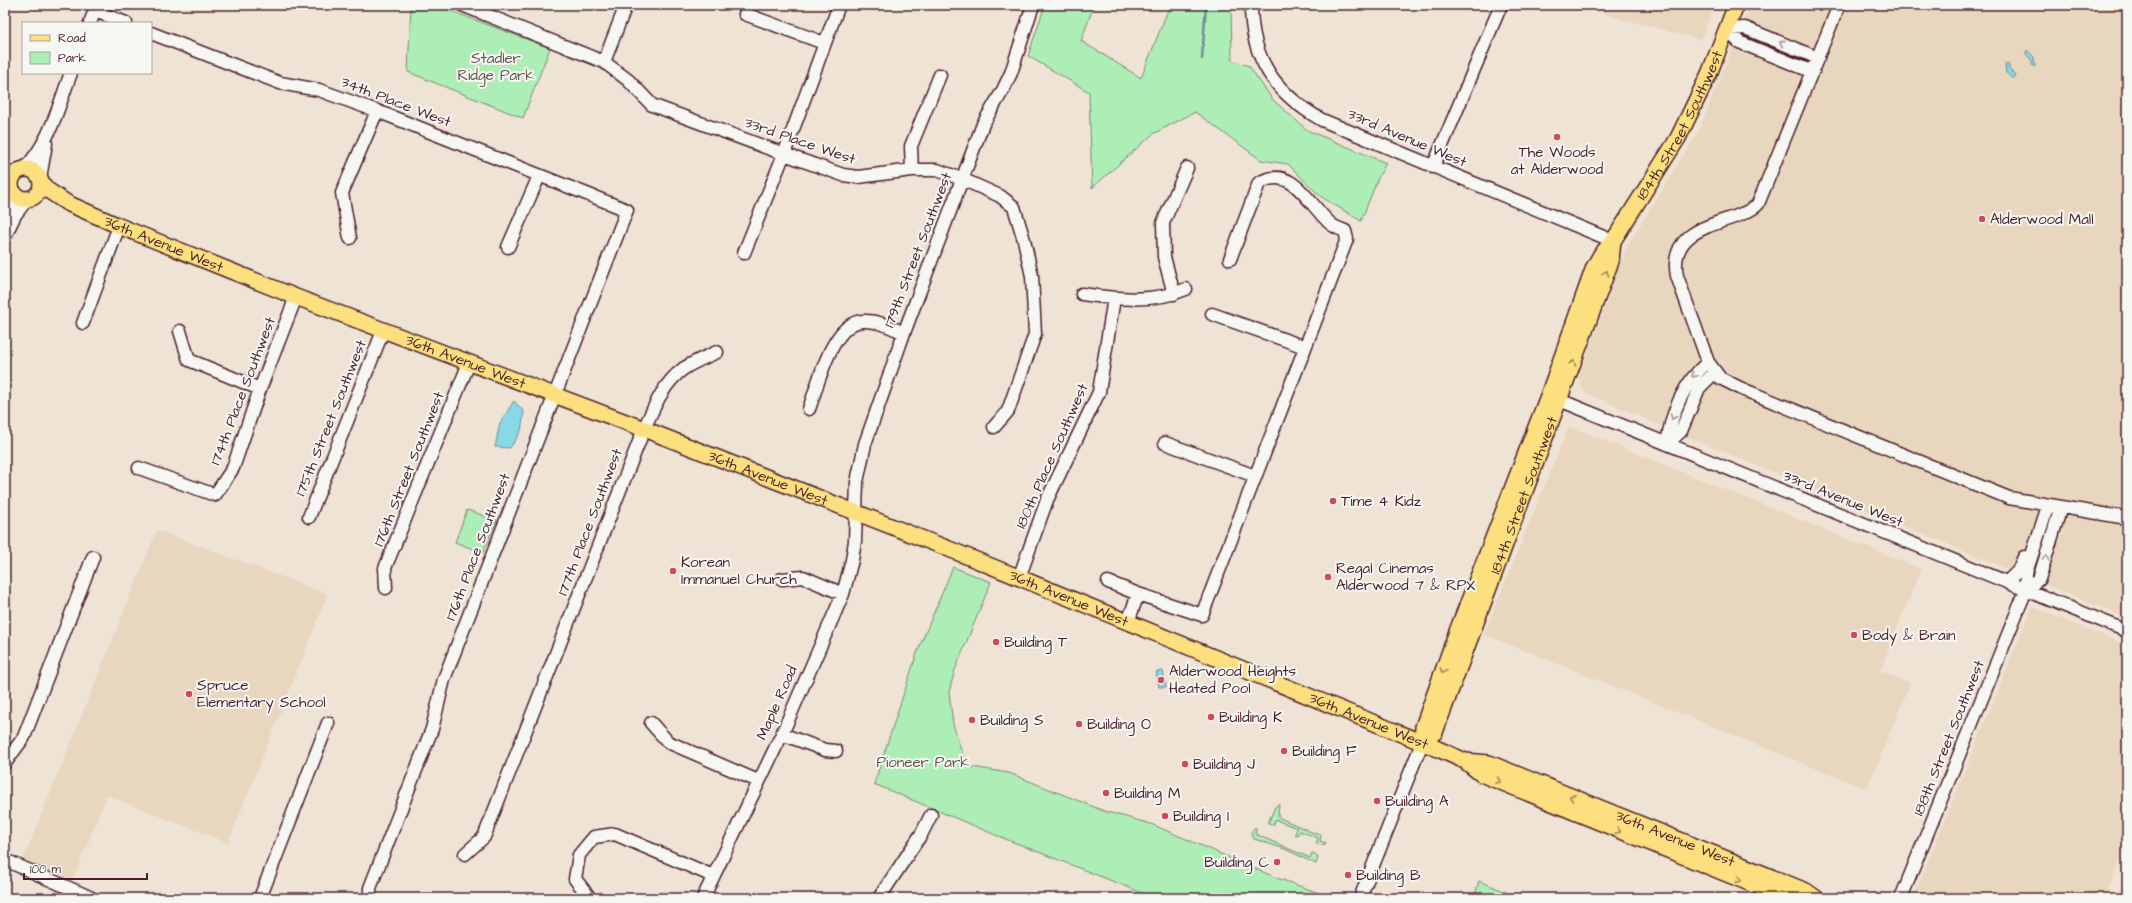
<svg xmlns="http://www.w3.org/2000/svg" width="2132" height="903" viewBox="0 0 2132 903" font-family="'Architects Daughter',sans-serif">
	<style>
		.built { fill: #e9d6bf }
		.green { fill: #adeeb6; stroke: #7c8670 }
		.water { fill: #88d8e5; stroke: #6f8e9b }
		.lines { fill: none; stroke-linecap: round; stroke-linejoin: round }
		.stream { stroke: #6f8e9b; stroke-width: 2.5 }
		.minor-casing { stroke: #4a1f2b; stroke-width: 15 }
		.major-casing { stroke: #4a1f2b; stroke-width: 18 }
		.minor { stroke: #f6f6f2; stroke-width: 12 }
		.major { stroke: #fce080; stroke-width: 15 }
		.oneway { stroke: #a99598 }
		.oneway2 { stroke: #a38056 }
		.poi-dot { fill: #d1495b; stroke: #f6f6f2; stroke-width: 1.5 }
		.labels { text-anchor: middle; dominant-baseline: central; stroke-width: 4; stroke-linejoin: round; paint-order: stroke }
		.park-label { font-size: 15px; fill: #63534e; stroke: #f6f6f2 }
		.street-label { font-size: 15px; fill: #4a1f2b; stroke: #f6f6f2 }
		.poi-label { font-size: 15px; fill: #4a1f2b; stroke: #f6f6f2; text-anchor: start }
	</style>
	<rect width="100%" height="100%" fill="#eee3d4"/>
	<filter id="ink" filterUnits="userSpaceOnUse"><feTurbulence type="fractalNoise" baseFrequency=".025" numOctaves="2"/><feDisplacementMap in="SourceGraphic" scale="8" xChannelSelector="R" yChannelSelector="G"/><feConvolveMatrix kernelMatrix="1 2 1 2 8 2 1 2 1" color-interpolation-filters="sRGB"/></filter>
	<g filter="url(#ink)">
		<!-- built -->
		<path class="built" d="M1581 5H1715L1701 40 1611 16Z
			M1750 5H2127V618L1659 425 1584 392 1578 378 1608 299 1612 283 1629 243 1698 132Z
			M1569 426 1921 569 1880 671 1910 683 1867 789 1484 634Z
			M157 530 328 594 228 843 107 795 73 880 23 860Z
			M2032 607 2127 645V842L2104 898H1913Z"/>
		<!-- green -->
		<path class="green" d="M411 5H435L550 48 523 118 408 72Z
			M1045 5H1094L1081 41 1141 78 1170 5H1231L1232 60 1249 66 1273 100 1307 130 1386 163 1378 178 1361 221 1320 196 1288 164 1261 160 1195 112 1153 134 1092 188 1089 92 1028 56Z
			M467 510 497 520 483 553 455 542Z
			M953 567 991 582 955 670 949 692 953 724 966 766 1009 773 1104 811 1151 824 1277 878 1333 898H1155L998 836 874 784 917 653Z
			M1279 804 1278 817 1316 834H1321L1320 841 1326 843 1323 845 1316 844 1318 838 1300 831 1297 835 1295 834 1297 828 1276 820 1273 825 1268 823 1275 807Z
			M1254 828H1256L1255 834 1310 858 1312 853 1315 854 1318 858 1316 864 1285 849 1254 839 1251 833Z
			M1479 881 1511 894 1528 898H1474Z"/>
		<!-- water -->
		<path class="water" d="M2027 50 2034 57 2035 67 2032 65V61L2026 54Z
			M2005 63 2009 65V69L2015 75 2013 79 2006 73Z
			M514 401 524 412 521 431 510 448 495 447 500 423Z
			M1163 671 1166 687H1159L1156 672Z"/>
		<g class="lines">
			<!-- stream -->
			<path class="stream" d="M1202 59 1206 5"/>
			<defs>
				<path id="minor" d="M462 5 604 62 628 80 652 105 784 154 843 175 858 177 912 170H937L962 179 1000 196 1014 207 1024 240 1032 276 1035 334 1008 411 994 427
					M1251 5C1251 60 1276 94 1322 120L1613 241
					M1839 5 1758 204C1753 210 1744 213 1737 216 1706 227 1669 234 1677 276L1708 362 1720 378 1742 389 2009 498 2127 518
					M95 11 126 23
					M745 14 824 43
					M90 23 97 5
					M1726 29 1745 28 1818 58
					M1726 29 1739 42 1813 72
					M151 33 280 83 319 90 377 111 627 210 444 679 432 729 370 888V898
					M604 62 626 5
					M1433 167 1501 5
					M24 169C50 143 58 107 71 73
					M912 170 911 146 940 75
					M40 178 46 144
					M8 222 13 190
					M5 236 15 215 28 198
					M350 238 342 193 377 111
					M508 247 539 176
					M744 253 784 154 839 5
					M1082 294C1116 299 1154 303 1186 289
					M1174 294 1164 257 1163 223 1187 168
					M1212 314 1305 347
					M83 323 119 226
					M180 331 189 360 260 389
					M1552 397 2127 631
					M809 409C818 385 832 322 863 321 877 320 891 327 904 333
					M1165 443 1255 476
					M1667 444C1671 413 1684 382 1708 362
					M1667 444 1681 431 1699 388 1715 372
					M139 468 215 495 233 468 260 389 296 297
					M309 517 383 331
					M1019 578 1047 500 1099 392 1114 298
					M782 579 803 577 843 594
					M1108 582 1138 594 1202 615 1347 239 1345 231C1340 229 1334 227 1331 224 1310 207 1293 163 1259 183L1230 259
					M2007 582 2018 571 2024 557
					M386 588 385 568 469 363
					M2026 590 2039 579 2061 507
					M1128 622 1138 594
					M651 723 668 742 758 781
					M782 734 825 750 836 751
					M5 763 24 737 93 557
					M465 854 484 837 644 429C654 407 663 384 683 369 693 362 706 357 717 352
					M5 860 92 898
					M260 898 328 723
					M590 898 575 879 579 855 594 837 615 834 713 876
					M703 898 782 734 843 594 852 560 855 541 857 482 865 444 904 333 983 124 1003 90 1011 73 1033 5
					M879 898 922 833 931 815
					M1360 898 1422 743
					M1901 898 2026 590V573L2048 506"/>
				<g id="major">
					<circle cx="26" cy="184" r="15"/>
					<path id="s1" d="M40 179 46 189 67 203 119 226 296 297 644 429 954 551 1438 749 1465 761 1481 774 1786 898"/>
					<path id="s2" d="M1422 743 1423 727 1456 634 1548 396 1594 267 1600 256 1613 241 1678 138 1709 74 1736 5"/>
					<path id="s3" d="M1422 743 1435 732 1611 261 1613 241"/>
					<path id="s4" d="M1465 761 1489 763 1806 891 1816 898"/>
				</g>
			</defs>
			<!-- minor casing -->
			<use href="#minor" class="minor-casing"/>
			<!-- major casing -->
			<use href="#major" class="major-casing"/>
			<!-- minor -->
			<use href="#minor" class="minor"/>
			<!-- major -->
			<use href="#major" class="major"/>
		</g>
		<!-- one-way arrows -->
		<defs><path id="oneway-chevron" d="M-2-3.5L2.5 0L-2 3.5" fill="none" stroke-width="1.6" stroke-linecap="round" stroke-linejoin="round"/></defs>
		<g class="oneway">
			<use href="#oneway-chevron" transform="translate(1782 43) rotate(-158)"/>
			<use href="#oneway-chevron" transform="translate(1694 375) rotate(131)"/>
			<use href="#oneway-chevron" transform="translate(1673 417) rotate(113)"/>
			<use href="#oneway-chevron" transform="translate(2046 558) rotate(-72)"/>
		</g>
		<g class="oneway2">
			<use href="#oneway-chevron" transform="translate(1606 273) rotate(-69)"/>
			<use href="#oneway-chevron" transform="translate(1573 363) rotate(-70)"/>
			<use href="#oneway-chevron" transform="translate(1443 671) rotate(110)"/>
			<use href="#oneway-chevron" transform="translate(1498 781) rotate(23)"/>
			<use href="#oneway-chevron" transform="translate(1572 797) rotate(-158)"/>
			<use href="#oneway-chevron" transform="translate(1618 831) rotate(22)"/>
			<use href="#oneway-chevron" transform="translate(1739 880) rotate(21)"/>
		</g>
	</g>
	<!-- markers -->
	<g class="poi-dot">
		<circle cx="1557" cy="137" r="4"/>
		<circle cx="1982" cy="219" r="4"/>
		<circle cx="1333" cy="501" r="4"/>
		<circle cx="673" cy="571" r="4"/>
		<circle cx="1328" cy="577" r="4"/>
		<circle cx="1854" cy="635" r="4"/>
		<circle cx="996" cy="642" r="4"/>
		<circle cx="1161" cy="680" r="4"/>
		<circle cx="189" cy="694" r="4"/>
		<circle cx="1211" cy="717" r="4"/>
		<circle cx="972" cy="720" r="4"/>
		<circle cx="1079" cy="724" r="4"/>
		<circle cx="1284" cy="751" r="4"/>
		<circle cx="1185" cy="764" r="4"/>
		<circle cx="1106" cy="793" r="4"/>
		<circle cx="1377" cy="801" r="4"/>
		<circle cx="1165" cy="816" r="4"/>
		<circle cx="1277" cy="862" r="4"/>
		<circle cx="1348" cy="875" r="4"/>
	</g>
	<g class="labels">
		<!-- park labels -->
		<g class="park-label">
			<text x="496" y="58">Stadler<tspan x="496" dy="17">Ridge Park</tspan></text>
			<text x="923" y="762">Pioneer Park</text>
		</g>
		<!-- street labels -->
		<g class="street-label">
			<text transform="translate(396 102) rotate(21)">34th Place West</text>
			<text stroke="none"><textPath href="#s2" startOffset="673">184th Street Southwest</textPath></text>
			<text transform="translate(1407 138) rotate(23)">33rd Avenue West</text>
			<text transform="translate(800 141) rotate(19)">33rd Place West</text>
			<text stroke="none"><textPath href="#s1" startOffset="142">36th Avenue West</textPath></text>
			<text transform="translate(918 250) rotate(-69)">179th Street Southwest</text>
			<text stroke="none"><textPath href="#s1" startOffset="466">36th Avenue West</textPath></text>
			<text transform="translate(243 391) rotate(-69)">174th Place Southwest</text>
			<text transform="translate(331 418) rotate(-68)">175th Street Southwest</text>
			<text transform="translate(1052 456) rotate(-66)">180th Place Southwest</text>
			<text transform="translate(409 469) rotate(-68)">176th Street Southwest</text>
			<text stroke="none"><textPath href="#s1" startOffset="790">36th Avenue West</textPath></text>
			<text stroke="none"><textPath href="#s3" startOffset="270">184th Street Southwest</textPath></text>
			<text transform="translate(1843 499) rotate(22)">33rd Avenue West</text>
			<text transform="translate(590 522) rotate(-69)">177th Place Southwest</text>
			<text transform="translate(478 547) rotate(-69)">176th Place Southwest</text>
			<text stroke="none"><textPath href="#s1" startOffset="1114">36th Avenue West</textPath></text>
			<text transform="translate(777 703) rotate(-66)">Maple Road</text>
			<text stroke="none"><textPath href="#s1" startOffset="1438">36th Avenue West</textPath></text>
			<text transform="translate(1949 738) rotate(-68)">188th Street Southwest</text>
			<text stroke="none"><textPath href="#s4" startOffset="225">36th Avenue West</textPath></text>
		</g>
		<!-- poi labels -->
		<g class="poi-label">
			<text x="1557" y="152" text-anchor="middle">The Woods<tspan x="1557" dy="17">at Alderwood</tspan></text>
			<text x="1990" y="219">Alderwood Mall</text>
			<text x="1341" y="501">Time 4 Kidz</text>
			<text x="681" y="562">Korean<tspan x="681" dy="17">Immanuel Church</tspan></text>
			<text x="1336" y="568">Regal Cinemas<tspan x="1336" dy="17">Alderwood 7 &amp; RPX</tspan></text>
			<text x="1862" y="635">Body &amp; Brain</text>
			<text x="1004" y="642">Building T</text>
			<text x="1169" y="671">Alderwood Heights<tspan x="1169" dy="17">Heated Pool</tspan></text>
			<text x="197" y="685">Spruce<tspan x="197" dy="17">Elementary School</tspan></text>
			<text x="1219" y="717">Building K</text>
			<text x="980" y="720">Building S</text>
			<text x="1087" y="724">Building O</text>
			<text x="1292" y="751">Building F</text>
			<text x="1193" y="764">Building J</text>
			<text x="1114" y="793">Building M</text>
			<text x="1385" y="801">Building A</text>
			<text x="1173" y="816">Building I</text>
			<text x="1269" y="862" text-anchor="end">Building C</text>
			<text x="1356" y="875">Building B</text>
		</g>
	</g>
	<!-- margin -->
	<rect width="2132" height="903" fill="none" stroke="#f6f6f2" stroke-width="20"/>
	<rect x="10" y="10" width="2112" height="883" fill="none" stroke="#4a1f2b" stroke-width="1.5" filter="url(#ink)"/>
	<!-- legend -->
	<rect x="22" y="22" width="130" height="52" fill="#f6f6f2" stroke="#b1a0a2"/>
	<rect x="30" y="35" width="20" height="6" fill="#fce080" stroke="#b1a0a2"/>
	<text x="58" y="42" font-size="12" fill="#4a1f2b">Road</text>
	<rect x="30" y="52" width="20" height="12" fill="#adeeb6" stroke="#b1a0a2"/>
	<text x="58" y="62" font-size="12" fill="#4a1f2b">Park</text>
	<!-- scale -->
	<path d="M24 873v6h123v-6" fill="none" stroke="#4a1f2b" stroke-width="2"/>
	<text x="30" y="873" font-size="12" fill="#4a1f2b" stroke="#f6f6f2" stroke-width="3" paint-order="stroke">100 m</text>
</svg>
